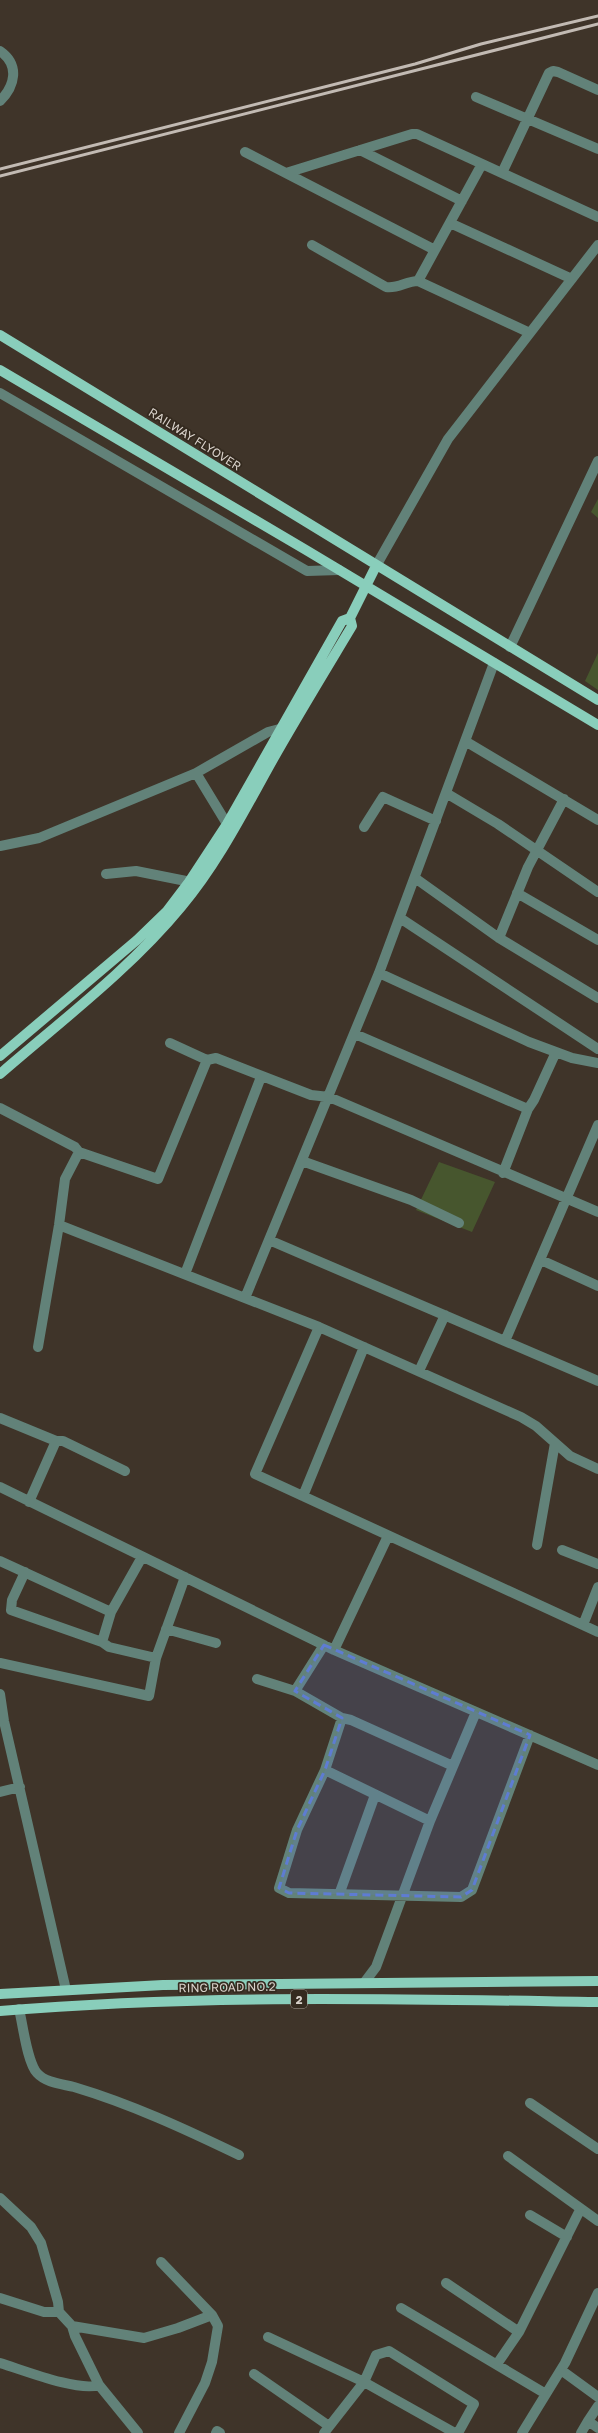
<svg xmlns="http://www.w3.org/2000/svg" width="598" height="2433" viewBox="0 0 598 2433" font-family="'Golos Text',sans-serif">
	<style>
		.green { fill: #47562e }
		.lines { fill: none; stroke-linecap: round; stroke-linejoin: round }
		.minor { stroke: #628279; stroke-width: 10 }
		.major { stroke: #89cebb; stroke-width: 10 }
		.rail { stroke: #c2bab3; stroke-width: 3 }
		.marked { fill: #5e7cd3; fill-opacity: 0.2; stroke: #5e7cd3; stroke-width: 3; stroke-dasharray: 8 5; stroke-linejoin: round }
		.labels { text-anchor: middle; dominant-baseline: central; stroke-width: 3.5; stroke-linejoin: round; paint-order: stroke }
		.shield { fill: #342a1f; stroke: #a79f97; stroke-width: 1 }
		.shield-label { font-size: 11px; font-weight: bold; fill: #d8d1ca }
		.street-label { font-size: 12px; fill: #d8d1ca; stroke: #342a1f }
	</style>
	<rect width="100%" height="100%" fill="#3f3429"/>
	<!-- green -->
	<path class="green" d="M598 499V518L591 512Z
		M598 653V690L585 681Z
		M439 1162 495 1182 472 1232 416 1210Z"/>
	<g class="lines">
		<!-- minor -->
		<path class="minor" d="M0 51C20 65 15 86 0 101
			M476 97 598 149
			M360 150 462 201
			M245 152 435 250
			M286 173 412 134H417L598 217
			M502 173 549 73 553 71 558 72 598 90
			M450 223 572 279
			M312 245 386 287C398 289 406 281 418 281L530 333
			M418 281 482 164
			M0 393 307 571 339 570
			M376 566 448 439 598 245
			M510 647 598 461
			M465 741 598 820
			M196 773 227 824
			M446 793 498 824 598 892
			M364 827 383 797 436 821
			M0 846 39 838 196 773 268 732 287 727
			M106 874 136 871 196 883
			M415 878 499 938 598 998
			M517 893 598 940
			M400 918 598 1049
			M499 938 528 867 564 799
			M379 973 529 1042 572 1058 598 1063
			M355 1034 528 1109
			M170 1043 207 1060 216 1058 311 1095 329 1097 598 1212
			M0 1108 75 1147 79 1152 158 1179 207 1060
			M302 1161 411 1200 459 1223
			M503 1173 528 1109 534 1100 556 1052
			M59 1225 319 1327 521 1417 536 1426 570 1456 598 1469
			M269 1240 598 1381
			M541 1260 598 1286
			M185 1274 261 1077
			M245 1298 379 973 494 663
			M319 1327 255 1474 598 1632
			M505 1341 598 1125
			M38 1347 59 1225 65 1179 79 1152
			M419 1371 445 1315
			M0 1418 56 1441H63L125 1471
			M0 1487 334 1650 598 1765
			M303 1496 364 1347
			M29 1502 56 1441
			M537 1545 555 1443
			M562 1550 598 1564
			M0 1561 111 1612
			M25 1572 12 1600 11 1610 102 1642 109 1647 156 1658
			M583 1625 598 1587
			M166 1629 216 1643
			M102 1642 111 1612 142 1557
			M334 1650 388 1536
			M0 1663 149 1696 156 1658 185 1577
			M257 1679 295 1691 342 1718 351 1720 453 1766
			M295 1691 324 1645
			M0 1694 4 1721 66 1990
			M342 1718 325 1770 297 1830 279 1888 289 1893 461 1897 472 1890 530 1735
			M325 1770 430 1821
			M0 1792 20 1787
			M340 1892 375 1795
			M364 1983 376 1967 430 1821 476 1712
			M19 2009C23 2025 27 2062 37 2073 46 2083 62 2084 74 2087 131 2104 185 2129 239 2155
			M530 2103 598 2149
			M508 2156 598 2221
			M0 2198 31 2227 41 2243 58 2302 59 2312 72 2326 75 2336 99 2385 138 2433
			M530 2215 567 2237
			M161 2262 212 2315 218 2326 212 2362 205 2383 179 2433
			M446 2283 519 2332
			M0 2298 44 2312H59
			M401 2308 546 2394
			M72 2326 144 2338 178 2328 212 2315
			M268 2337 364 2382 455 2433
			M0 2363C23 2370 78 2392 99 2385
			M497 2364 519 2332 580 2210
			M561 2370 598 2397
			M254 2374 329 2426
			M588 2421 598 2406
			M216 2433 217 2431 220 2433
			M324 2433 364 2382 376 2355 389 2351 474 2404 458 2433
			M522 2433 565 2363 598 2293
			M581 2433 588 2421 598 2428"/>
		<!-- major -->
		<path class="major" d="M0 335 598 700
			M0 370 306 550 598 725
			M0 1056 137 940 167 911 189 882 227 824 342 621 350 618
			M0 1074C61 1021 130 969 181 907 218 863 244 811 272 761 298 715 325 671 352 626L350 618 376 566
			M0 1994 163 1985 598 1981
			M0 2011C199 1994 399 1999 598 2002"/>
		<!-- rail -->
		<path class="rail" d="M0 169 415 64 481 44 598 16
			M0 176 598 24"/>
	</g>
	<!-- marked area -->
	<path class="marked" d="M324 1645 530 1735 472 1890 461 1897 289 1893 279 1888 297 1830 325 1770 342 1718 295 1691Z"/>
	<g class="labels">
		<!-- shield labels -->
		<rect class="shield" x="291" y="1990" width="16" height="18" rx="3"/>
		<g class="shield-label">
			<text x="299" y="1999">2</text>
		</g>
		<!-- street labels -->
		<g class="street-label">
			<text transform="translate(195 439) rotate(32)">RAILWAY FLYOVER</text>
			<text transform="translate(227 1987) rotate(-1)">RING ROAD NO.2</text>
		</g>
	</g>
</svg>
